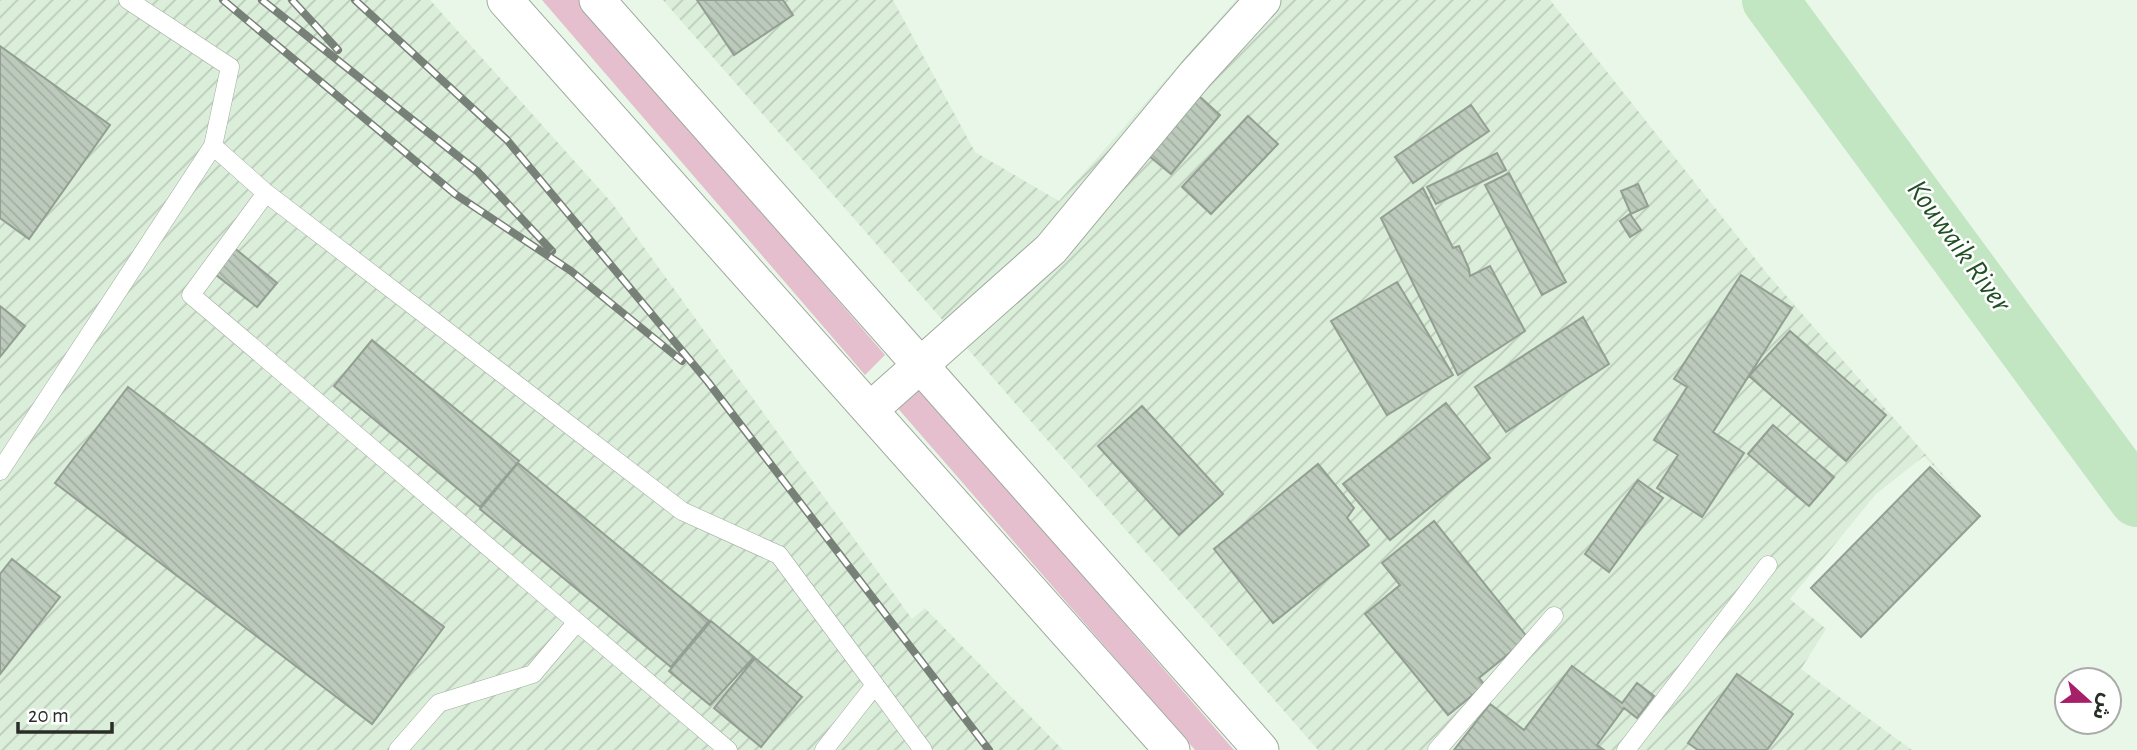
<svg xmlns="http://www.w3.org/2000/svg" width="2137" height="750" viewBox="0 0 2137 750" font-family="'Alegreya Sans','Noto Sans Arabic',sans-serif">
	<style>
		.industrial { fill: url(#industrial-furrows) }
		.grass { fill: #e5bfce }
		.lines { fill: none; stroke-linecap: round; stroke-linejoin: round }
		.river { stroke: #c2e5c2; stroke-width: 56 }
		.building { fill: url(#building-back-hatch); stroke: #929f92; stroke-width: 2 }
		.lane-casing { stroke: #9eab9d; stroke-width: 19 }
		.street-casing { stroke: #9eab9d; stroke-width: 37 }
		.lane { stroke: #fff; stroke-width: 18 }
		.street { stroke: #fff; stroke-width: 35 }
		.rail-casing { stroke: #788178; stroke-width: 8 }
		.rail { stroke: #fff; stroke-width: 5; stroke-dasharray: 16; stroke-linecap: butt }
		.labels { text-anchor: middle; dominant-baseline: central; stroke-width: 5; stroke-linejoin: round; paint-order: stroke }
		.water-label { font-size: 30px; font-style: italic; fill: #205023; stroke: #fff }
	</style>
	<defs>
		<pattern id="industrial-furrows" width="10" height="10" patternUnits="userSpaceOnUse" patternTransform="scale(1.75)"><rect width="10" height="10" fill="#daeed9"/><path d="M-1 1l2-2M0 10L10 0M9 11l2-2" fill="none" stroke="#bbccba"/></pattern>
		<pattern id="building-back-hatch" width="6" height="6" patternUnits="userSpaceOnUse" patternTransform="scale(1.75)"><rect width="6" height="6" fill="#bccabc"/><path d="M-1 5l2 2M0 0l6 6M5-1l2 2" fill="none" stroke="#a2aea2"/></pattern>
	</defs>
	<rect width="100%" height="100%" fill="#e9f7e9"/>
	<!-- industrial -->
	<path class="industrial" d="M0 0H430L612 203 912 619 925 608 1063 750H0Z
		M663 0H893L975 152 1059 201 1236 0H1550L1769 276 1970 505 1924 456 1876 494 1790 599 1826 629 1801 669 1912 750H1318Z"/>
	<!-- grass -->
	<path class="grass" d="M542 0H579L885 355 865 375Z
		M918 386 1234 750H1195L895 405Z"/>
	<g class="lines">
		<!-- river -->
		<path class="river" d="M1770 0 2137 499"/>
	</g>
	<!-- building -->
	<path class="building" d="M697 0H783L793 15 734 55Z
		M0 46 110 125 29 239 0 218Z
		M1198 95 1220 115 1171 174 1148 155Z
		M1471 105 1489 131 1413 183 1395 157Z
		M1248 116 1278 144 1211 214 1182 187Z
		M1497 153 1506 170 1436 204 1427 187Z
		M1509 173 1566 282 1542 295 1485 185Z
		M1638 184 1648 206 1631 214 1621 191Z
		M1423 188 1453 248 1459 246 1469 269 1470 276 1490 266 1525 331 1458 375 1381 218Z
		M1630 214 1641 230 1630 237 1620 221Z
		M232 246 277 283 257 307 211 271Z
		M1741 275 1792 308 1713 432 1744 453 1702 517 1657 488 1678 455 1654 440 1687 387 1674 379Z
		M1397 282 1453 375 1387 415 1331 321Z
		M0 306 25 326 0 357Z
		M1583 317 1609 364 1506 432 1475 387Z
		M1790 331 1886 415 1846 461 1749 376Z
		M372 340 519 461 480 507 334 386Z
		M128 387 444 627 372 724 55 483Z
		M1446 403 1490 458 1390 540 1343 484Z
		M1142 406 1223 494 1179 535 1098 446Z
		M1773 425 1834 477 1809 506 1748 454Z
		M518 463 709 621 671 667 480 509Z
		M1318 464 1354 508 1347 518 1369 545 1273 623 1214 549Z
		M1930 467 1980 516 1861 637 1811 588Z
		M1638 480 1663 498 1609 572 1585 554Z
		M1434 521 1528 638 1479 678 1485 685 1448 715 1365 614 1400 585 1382 563Z
		M12 559 60 597 0 674V574Z
		M711 621 754 657 710 705 669 671Z
		M755 658 802 697 761 747 714 708Z
		M1572 666 1622 703 1637 683 1654 696 1637 718 1624 708 1597 745 1604 750H1454L1490 704 1524 730Z
		M1737 674 1793 714 1767 750H1698L1688 743Z"/>
	<g class="lines">
		<defs>
			<path id="lane" d="M128 0 230 67 213 146
				M0 471 213 146 266 193
				M398 750 439 703 533 674 577 622
				M728 750 191 295 266 193 682 511 779 555 923 750
				M824 750 875 685
				M1437 750 1554 616
				M1626 750 1768 565"/>
			<path id="street" d="M505 0 1172 750
				M597 0 1261 750
				M870 410 1051 249 1195 75 1263 0"/>
		</defs>
		<!-- lane casing -->
		<use href="#lane" class="lane-casing"/>
		<!-- street casing -->
		<use href="#street" class="street-casing"/>
		<!-- lane -->
		<use href="#lane" class="lane"/>
		<!-- street -->
		<use href="#street" class="street"/>
		<defs>
			<path id="rail" d="M223 0 455 194 571 271 682 361
				M262 0 478 172 552 251
				M292 0 338 50
				M355 0 507 140 708 382 989 750"/>
		</defs>
		<!-- rail casing -->
		<use href="#rail" class="rail-casing"/>
		<!-- rail -->
		<use href="#rail" class="rail"/>
	</g>
	<g class="labels">
		<!-- water labels -->
		<g class="water-label">
			<text transform="translate(1959 246) rotate(54)">Kouwaik River</text>
		</g>
	</g>
	<!-- north arrow -->
	<g transform="translate(2088 701) rotate(111)"><circle r="33" fill="#ffffff" stroke="#a9aba9" stroke-width="2"/>
	<path d="M0-5L12 26L0 18L-12 26Z" fill="#a51f69"/>
	<text y="-10" font-size="19" font-weight="bold" text-anchor="middle" fill="#282d27">ش</text>
	</g>
	<!-- scale -->
	<path d="M18 722v10h94v-10" fill="none" stroke="#282d27" stroke-width="3.5"/>
	<text x="28" y="722" font-size="21" fill="#282d27" stroke="#ffffff" stroke-width="5" paint-order="stroke">20 m</text>
</svg>
